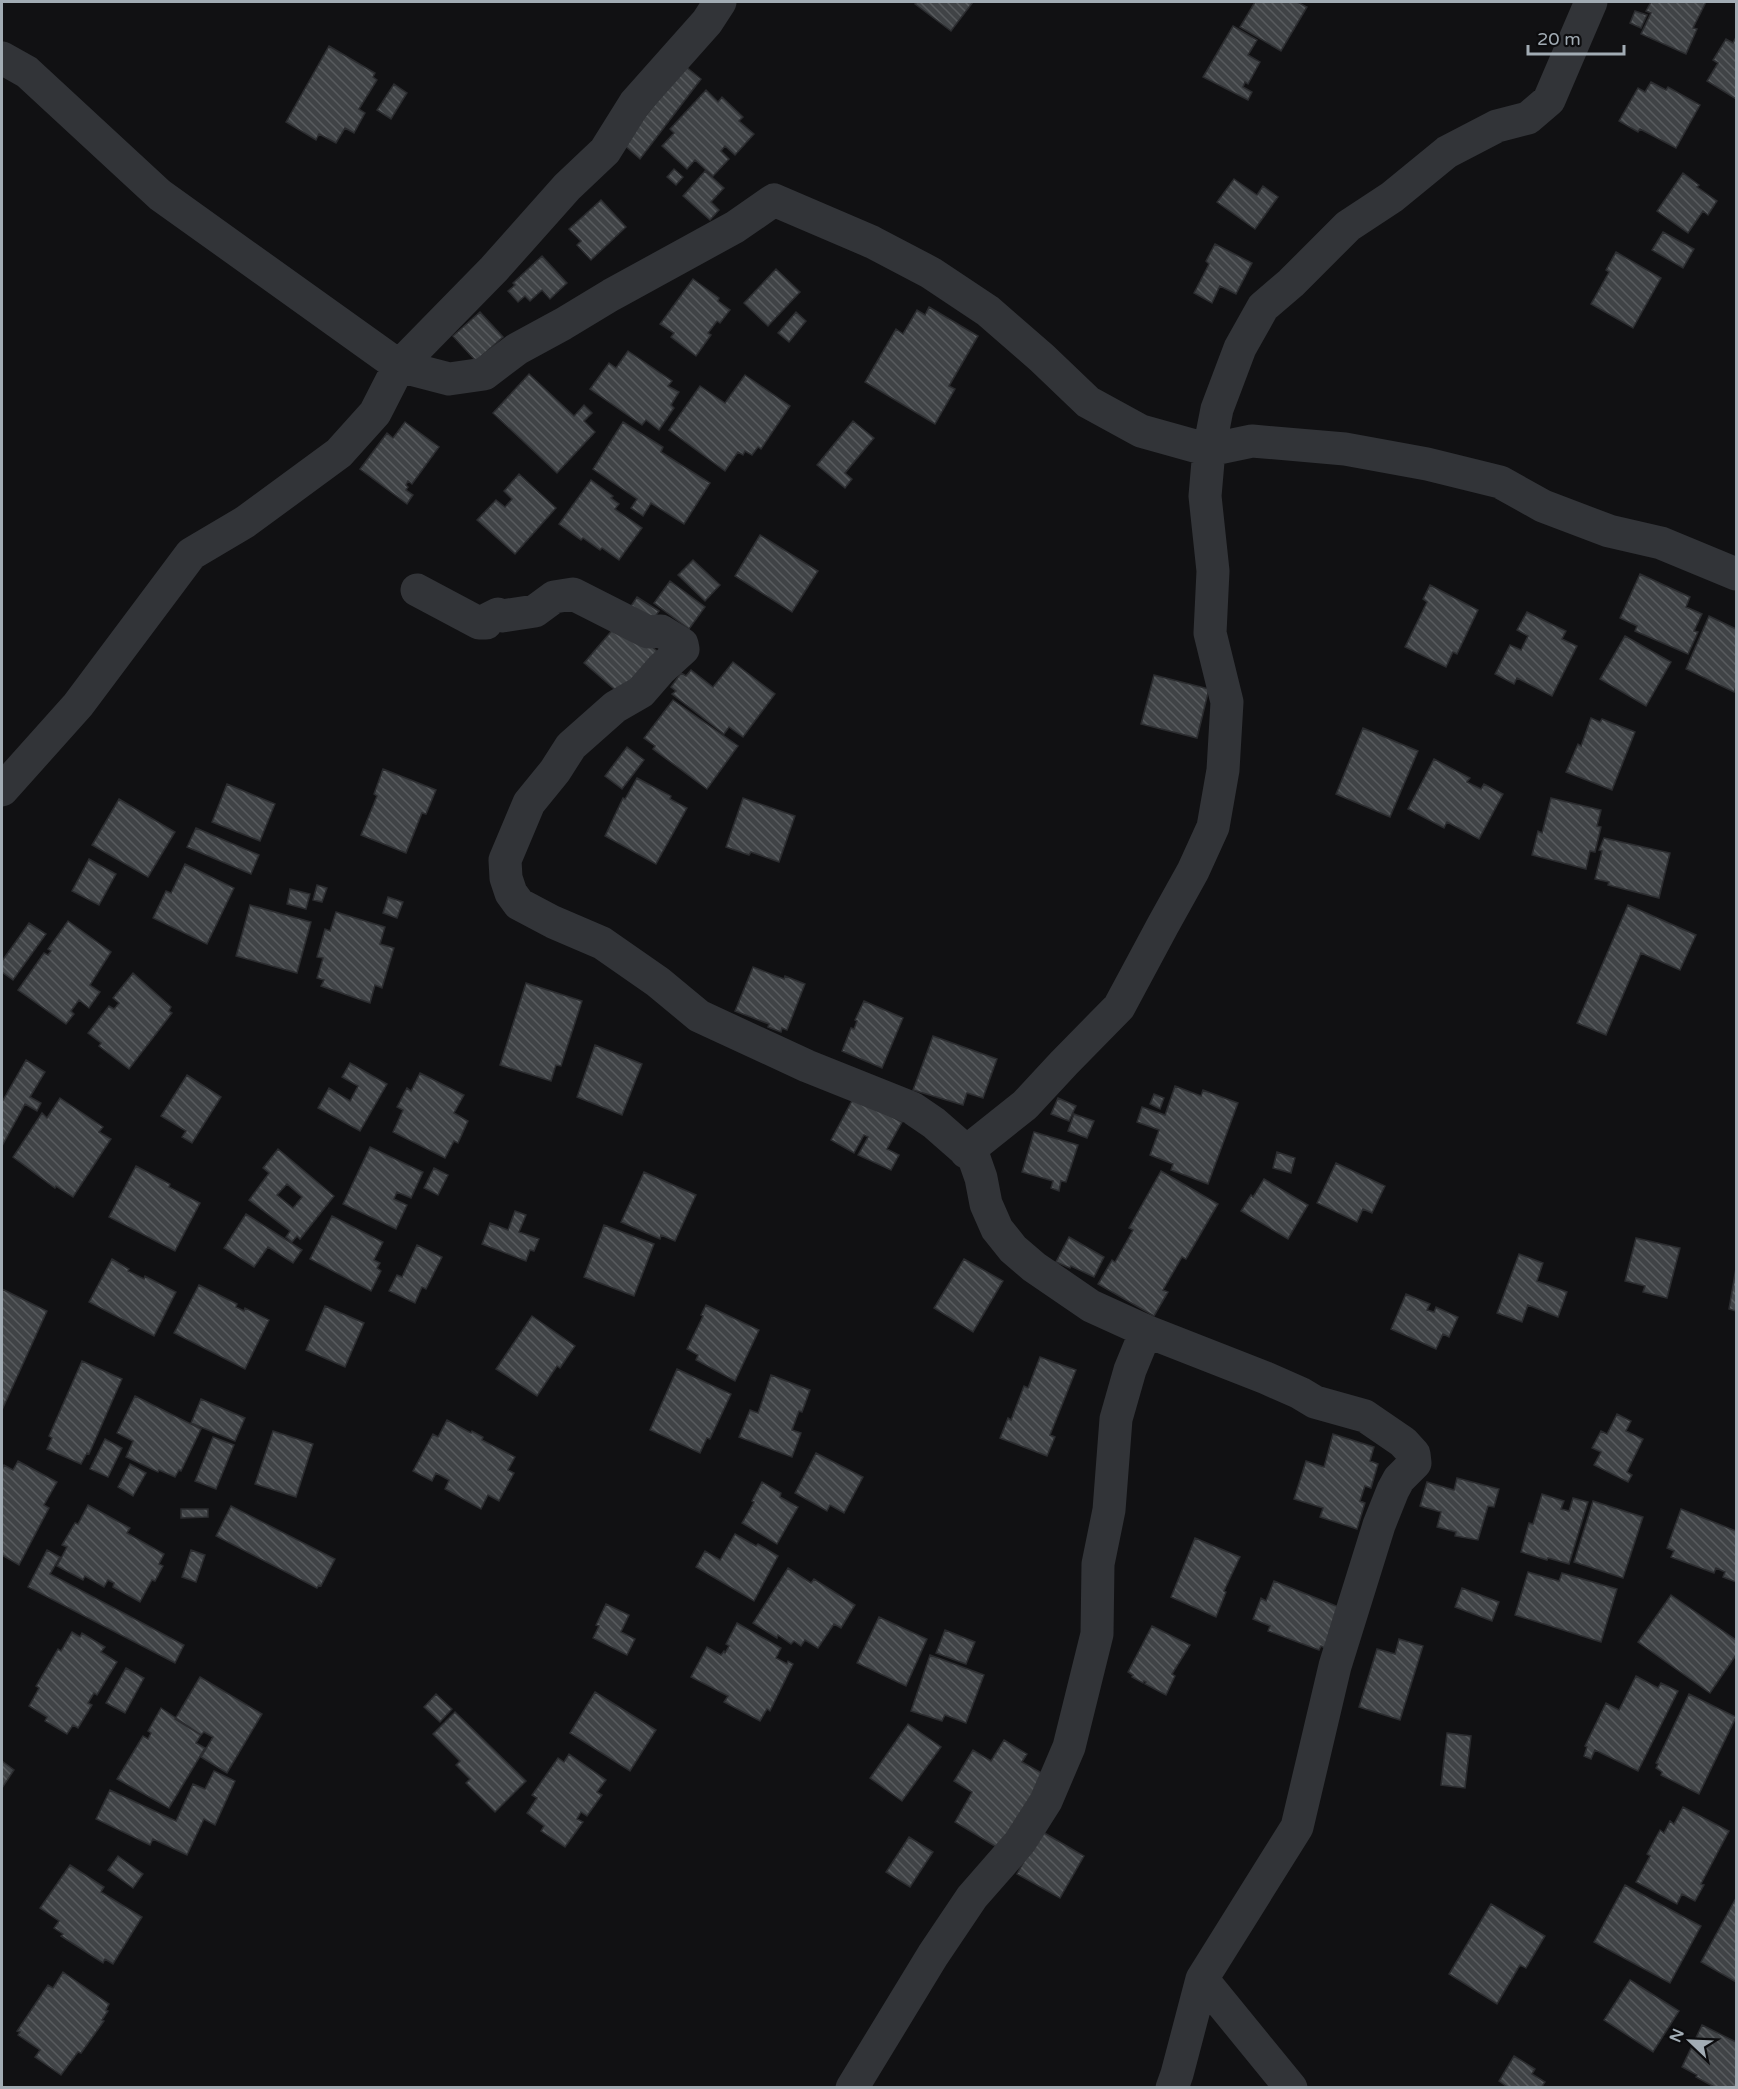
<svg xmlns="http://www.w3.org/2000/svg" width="1738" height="2089" viewBox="0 0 1738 2089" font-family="'Varela Round',sans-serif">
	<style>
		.building { fill: url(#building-back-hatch); stroke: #2b2c2f; stroke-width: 1.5; fill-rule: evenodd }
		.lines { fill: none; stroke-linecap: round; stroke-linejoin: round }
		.minor { stroke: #323438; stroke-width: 33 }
	</style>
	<defs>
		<pattern id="building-back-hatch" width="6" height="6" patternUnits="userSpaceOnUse" patternTransform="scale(1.5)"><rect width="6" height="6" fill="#404346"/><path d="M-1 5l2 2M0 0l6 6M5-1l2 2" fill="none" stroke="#585b5e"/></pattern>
	</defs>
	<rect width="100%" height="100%" fill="#111113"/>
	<!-- building -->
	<path class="building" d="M917 2H973L951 31 915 4Z
		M1255 2H1297L1307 7 1281 51 1240 27Z
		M1651 2H1706L1693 28 1697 29 1686 54 1641 34 1651 13 1646 11Z
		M1635 11 1647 15 1641 28 1630 23Z
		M1233 26 1257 40 1248 55 1260 62 1248 84 1245 82 1243 87 1252 92 1248 100 1203 77Z
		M1736 37V99L1707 81 1718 63 1713 60 1726 39 1733 43Z
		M329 46 375 73 373 77 377 80 359 109 365 113 354 133 345 128 336 143 319 134 316 140 286 122Z
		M685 66 701 79 640 159 623 144Z
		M1651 82 1666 90 1668 87 1700 105 1676 148 1640 129 1638 132 1619 121 1638 88 1645 92Z
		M394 84 407 93 391 119 377 110Z
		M706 90 718 102 722 97 743 117 739 121 754 134 735 155 725 146 721 151 729 159 713 176 695 160 687 169 662 146 674 133 670 129Z
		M674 169 683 177 676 185 667 177Z
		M705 171 724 188 711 202 719 210 710 220 683 196Z
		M1683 173 1699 185 1697 187 1717 201 1708 215 1703 211 1688 233 1657 211Z
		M1234 179 1257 195 1263 186 1278 197 1255 229 1217 202Z
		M601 200 626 227 591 260 577 245 581 241 569 229Z
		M1663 232 1694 249 1683 268 1652 250Z
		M1215 244 1252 263 1236 294 1220 286 1212 303 1194 293 1209 264 1206 261Z
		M1616 252 1661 278 1633 328 1591 304 1609 272 1606 270Z
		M542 256 567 283 550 299 542 290 530 301 525 296 518 302 508 291 515 285 513 283Z
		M776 269 800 292 768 326 744 303Z
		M693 279 719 298 718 301 730 310 720 323 717 321 708 333 711 335 696 356 671 337 674 333 660 324Z
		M929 307 978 336 949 386 955 389 935 424 865 382 896 329 903 334 917 310 925 315Z
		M480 312 503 337 476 361 453 336Z
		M796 312 806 321 789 342 778 333Z
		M628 351 672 381 668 386 679 392 671 405 674 408 659 430 646 420 642 425 590 389 609 363 616 368Z
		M529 374 574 416 584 405 592 413 584 421 595 432 557 473 493 413Z
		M745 375 790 406 761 449 758 447 752 455 745 451 743 455 738 452 725 471 669 430 700 386 725 403Z
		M853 421 874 438 845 473 852 479 845 488 817 465Z
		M405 422 439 447 412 484 408 481 406 485 408 487 406 490 413 495 407 504 360 469 387 433 393 438Z
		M623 422 663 447 661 452 710 483 684 524 651 503 643 516 631 508 637 499 593 469Z
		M519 474 556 508 515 554 477 520 496 500 505 507 512 499 504 491Z
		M591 480 613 496 611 498 619 504 615 509 642 528 619 560 602 548 600 550 583 538 581 540 559 524Z
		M760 535 818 571 792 612 735 576Z
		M693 560 720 585 705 601 678 575Z
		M1640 574 1690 597 1686 607 1702 614 1694 631 1698 632 1688 654 1635 631 1637 626 1620 618Z
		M670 581 705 607 689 629 654 603Z
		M1430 585 1478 610 1457 654 1453 652 1446 667 1405 647 1427 602 1423 599Z
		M637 597 659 611 649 626 627 612Z
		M1527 612 1566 631 1562 639 1577 646 1552 696 1517 678 1514 684 1495 674 1510 645 1521 650 1528 636 1517 630Z
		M1709 616 1736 629V687L1734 692 1686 669Z
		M621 620 657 651 620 694 584 663Z
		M1625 636 1671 662 1646 706 1600 679Z
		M733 662 775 694 743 737 729 727 724 734 672 694 676 691 671 687 681 673 686 676 691 670 713 687Z
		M1154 675 1209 689 1197 738 1141 724Z
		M673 700 738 746 707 789 653 749 655 746 644 738Z
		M1591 718 1600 722 1602 719 1635 732 1612 790 1566 772 1578 744 1581 746Z
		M1363 728 1418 751 1390 817 1336 794Z
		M627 747 644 760 622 789 605 776Z
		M1434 759 1470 778 1467 782 1481 789 1484 784 1503 794 1479 839 1447 822 1444 828 1408 809Z
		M383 769 436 790 426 814 422 813 406 853 361 835 377 796 374 794Z
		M637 778 671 796 670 799 687 808 656 864 605 836 623 798 625 799Z
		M227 784 275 804 260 841 212 822Z
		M743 798 795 816 779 862 751 852 749 855 726 847Z
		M1551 798 1601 810 1597 826 1601 827 1595 852 1590 851 1586 869 1532 855 1538 831 1542 833Z
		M119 799 175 832 148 877 92 845Z
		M196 828 259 855 251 874 187 847Z
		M1604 838 1670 853 1659 898 1608 885 1609 882 1595 879 1602 851 1599 850Z
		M89 859 116 874 99 905 72 891Z
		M185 864 234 888 207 944 153 918 166 891 171 893Z
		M317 885 327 888 322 902 313 900Z
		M290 889 310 894 306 909 287 904Z
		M388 897 403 902 397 918 383 913Z
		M250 905 311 922 297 973 236 956Z
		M1628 905 1696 935 1680 970 1641 953 1606 1035 1577 1023Z
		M336 912 385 927 380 944 394 948 382 988 375 985 370 1003 321 986 324 980 317 978 323 958 317 957 325 929 330 931Z
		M68 921 111 952 90 985 100 992 89 1008 79 1000 71 1011 74 1014 66 1024 18 990 44 953 48 955 51 951 48 949Z
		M29 923 46 934 13 980 2 972V961Z
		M753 967 784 979 785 976 805 984 787 1030 782 1028 781 1032 768 1027 769 1024 735 1011Z
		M133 973 171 1007 169 1011 172 1013 129 1069 99 1046 101 1043 88 1033 109 1006 114 1009 119 1003 113 998Z
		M526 983 582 1001 561 1066 556 1065 551 1081 500 1065Z
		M864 1001 903 1018 882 1068 842 1051 851 1028 854 1029 857 1021 855 1020Z
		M933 1036 997 1059 983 1098 967 1093 963 1105 913 1090Z
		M595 1045 642 1064 622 1115 577 1097Z
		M26 1060 45 1072 30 1097 41 1103 37 1111 25 1104 2 1146V1102Z
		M350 1063 387 1084 360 1131 318 1108 329 1088 350 1101 358 1086 342 1077Z
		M420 1073 464 1095 454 1113 468 1121 458 1143 454 1141 445 1158 393 1132 403 1110 397 1107 407 1088 411 1091Z
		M187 1075 221 1097 192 1143 182 1137 186 1131 161 1116Z
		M1175 1086 1201 1096 1203 1090 1238 1103 1208 1184 1171 1170 1173 1164 1150 1155 1159 1130 1137 1122 1142 1107 1165 1115Z
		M1154 1094 1164 1098 1160 1109 1150 1104Z
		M854 1097 902 1122 887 1149 899 1155 891 1170 858 1155 868 1137 864 1135 854 1153 831 1140Z
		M60 1098 103 1127 99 1132 111 1139 73 1197 56 1186 55 1188 13 1157 42 1113 47 1118Z
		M1058 1098 1076 1106 1069 1121 1051 1114Z
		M1074 1114 1094 1121 1087 1138 1068 1131Z
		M1034 1132 1078 1145 1066 1182 1061 1181 1059 1191 1051 1188 1053 1181 1022 1172Z
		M370 1147 423 1172 411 1198 397 1192 394 1199 407 1205 396 1229 343 1204Z
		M278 1149 334 1196 300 1239 297 1236 292 1242 286 1237 290 1231 249 1200 269 1173 263 1168ZM287 1184 302 1197 293 1208 277 1195Z
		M1277 1152 1295 1158 1291 1173 1273 1168Z
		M1336 1163 1385 1186 1372 1213 1363 1209 1357 1222 1317 1203Z
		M136 1166 170 1184 169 1187 200 1203 175 1251 109 1217Z
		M434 1168 448 1175 438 1195 424 1188Z
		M1161 1171 1218 1204 1186 1259 1182 1257 1163 1290 1168 1292 1154 1316 1098 1284 1112 1260 1115 1262 1133 1230 1129 1228Z
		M644 1172 696 1195 675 1241 661 1235 660 1239 621 1222Z
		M1264 1179 1308 1205 1288 1239 1241 1211 1251 1195 1253 1197Z
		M515 1211 526 1215 519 1232 539 1239 534 1251 530 1250 526 1261 482 1244 490 1223 508 1230Z
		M246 1214 302 1250 293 1263 268 1247 254 1267 224 1248Z
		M332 1216 383 1242 374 1260 380 1263 377 1268 381 1271 371 1291 310 1259Z
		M604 1225 654 1244 634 1296 584 1277Z
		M1069 1237 1104 1257 1094 1277 1071 1266 1070 1268 1056 1262Z
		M1636 1238 1680 1248 1667 1298 1643 1292 1645 1286 1625 1281Z
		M417 1245 442 1257 426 1289 422 1287 415 1303 389 1291 397 1275 402 1277Z
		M1519 1254 1543 1263 1537 1281 1567 1292 1558 1317 1528 1305 1522 1322 1497 1313Z
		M112 1259 129 1269 128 1271 144 1279 145 1276 176 1292 154 1336 89 1302Z
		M964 1259 1003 1281 973 1332 934 1308Z
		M1736 1268V1311L1729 1309Z
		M199 1285 237 1304 236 1307 244 1311 245 1308 269 1320 245 1369 174 1333Z
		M2 1289 47 1311 2 1410Z
		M1406 1294 1430 1304 1427 1310 1434 1312 1436 1307 1458 1317 1449 1337 1443 1334 1436 1349 1391 1329Z
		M706 1305 759 1330 735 1381 696 1360 698 1355 687 1349 703 1316 701 1315Z
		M325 1306 364 1323 345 1367 306 1350Z
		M532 1316 575 1346 560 1368 557 1366 537 1396 496 1369Z
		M1040 1357 1076 1370 1050 1435 1055 1437 1047 1456 1000 1438 1008 1418 1011 1420 1024 1386 1028 1388Z
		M82 1361 122 1379 89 1454 87 1453 81 1464 47 1449 52 1438 49 1436Z
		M677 1369 731 1394 710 1439 707 1438 700 1453 650 1430Z
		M771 1375 810 1390 802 1412 799 1411 792 1430 801 1433 792 1457 739 1437 750 1410 758 1413Z
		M135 1396 201 1429 181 1471 179 1470 175 1477 159 1470 158 1472 126 1457 133 1441 117 1433Z
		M201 1399 245 1418 235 1441 191 1423Z
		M1617 1414 1631 1421 1626 1431 1643 1439 1627 1472 1632 1475 1628 1482 1594 1465 1601 1452 1592 1448 1601 1431 1607 1434Z
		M447 1420 471 1433 472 1431 483 1437 482 1440 515 1457 508 1470 514 1473 499 1501 488 1495 481 1509 445 1489 449 1480 436 1473 432 1481 413 1471 433 1434 438 1437Z
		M273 1431 313 1444 296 1497 255 1484Z
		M1333 1434 1374 1447 1370 1461 1378 1464 1371 1488 1365 1486 1360 1501 1365 1503 1357 1529 1320 1517 1323 1508 1294 1499 1306 1461 1324 1467Z
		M213 1437 234 1445 216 1489 195 1481Z
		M105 1439 122 1448 108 1477 90 1469Z
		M816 1453 863 1477 844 1513 830 1505 827 1511 795 1493Z
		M18 1461 57 1482 44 1505 49 1508 19 1565 2 1555V1469L4 1465 13 1470Z
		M130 1464 146 1473 133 1496 118 1487Z
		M1457 1478 1499 1489 1494 1507 1488 1506 1478 1540 1455 1536 1456 1532 1437 1527 1441 1512 1420 1506 1427 1482 1454 1490Z
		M762 1482 781 1493 780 1497 798 1507 777 1544 742 1523 754 1502 752 1501Z
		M1542 1494 1564 1501 1561 1509 1569 1511 1573 1498 1588 1502 1569 1564 1548 1558 1547 1560 1521 1552 1529 1523 1533 1524Z
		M1593 1501 1643 1517 1623 1578 1574 1562Z
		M88 1505 130 1528 127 1533 164 1554 159 1564 163 1566 155 1581 152 1580 140 1602 113 1587 114 1583 108 1580 104 1587 85 1576 83 1580 57 1566 67 1547 62 1545 75 1523 78 1524Z
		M231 1506 335 1559 321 1586 319 1585 317 1588 216 1536Z
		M181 1509H208V1517L181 1518Z
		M1681 1509 1736 1531V1582L1723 1577 1725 1572 1716 1568 1714 1573 1671 1557 1674 1551 1667 1548Z
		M735 1534 756 1546 758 1544 778 1556 754 1601 696 1567 705 1551 720 1560Z
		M1195 1538 1240 1557 1224 1591 1226 1592 1216 1617 1171 1597Z
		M47 1550 60 1557 50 1574 184 1645 175 1663 28 1587Z
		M191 1550 205 1555 196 1582 182 1577Z
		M788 1568 811 1583 814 1579 855 1605 841 1628 834 1624 818 1648 805 1640 801 1646 794 1641 791 1644 778 1635 777 1638 753 1623Z
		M1528 1572 1559 1581 1562 1573 1617 1589 1601 1642 1515 1615Z
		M1274 1581 1341 1608 1325 1648 1321 1646 1319 1650 1268 1631 1270 1626 1253 1619 1261 1598 1266 1601Z
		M1462 1588 1499 1602 1492 1621 1455 1607Z
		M1671 1595 1736 1640V1655L1710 1693 1638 1642Z
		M606 1604 629 1615 621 1632 635 1639 627 1655 593 1638 599 1626 596 1625Z
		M879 1617 927 1639 906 1686 857 1663Z
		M737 1623 781 1648 776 1658 787 1664 788 1661 793 1664 770 1711 767 1709 760 1721 724 1702 728 1696 691 1677 707 1647 721 1655 724 1651 725 1653 729 1646 726 1644Z
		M1152 1626 1190 1645 1172 1674 1175 1676 1166 1695 1145 1684 1146 1682 1144 1681 1143 1683 1132 1677 1133 1675 1128 1672Z
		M945 1630 975 1642 966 1664 936 1653Z
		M72 1632 80 1637 82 1633 105 1647 101 1652 117 1662 97 1695 94 1693 88 1703 92 1705 78 1728 73 1725 67 1734 45 1721 47 1717 29 1706 39 1688 36 1686 58 1649 61 1651Z
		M1399 1639 1423 1646 1400 1720 1359 1707 1377 1649 1395 1654Z
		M930 1655 984 1675 966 1723 945 1715 942 1721 911 1711Z
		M126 1668 144 1678 125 1713 106 1703Z
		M1636 1676 1658 1688 1661 1683 1678 1691 1638 1771 1595 1750 1591 1759 1584 1756 1587 1747 1585 1746 1606 1703 1619 1710Z
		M200 1677 262 1714 227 1773 201 1757 213 1737 204 1732 201 1735 175 1719Z
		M595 1692 656 1730 630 1771 570 1733Z
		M436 1694 452 1709 440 1722 424 1707Z
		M1689 1694 1736 1717 1699 1794 1661 1775 1662 1772 1656 1768 1658 1764 1656 1763Z
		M161 1708 201 1735 196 1743 205 1748 169 1808 117 1779 143 1736 148 1739 151 1733 148 1731Z
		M455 1712 526 1781 495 1812 466 1783 470 1779 456 1765 460 1761 433 1734Z
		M908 1724 941 1747 902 1801 870 1778Z
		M1447 1733 1471 1736 1465 1788 1441 1785Z
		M1004 1740 1027 1754 1022 1762 1047 1776 1003 1851 955 1822 972 1792 954 1781 973 1750 991 1761Z
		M569 1754 606 1780 597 1792 602 1795 587 1816 581 1812 577 1819 583 1822 565 1847 541 1831 544 1826 527 1813 537 1798 532 1795 558 1758 564 1762Z
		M2 1761 14 1770 2 1788Z
		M214 1771 235 1781 215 1825 204 1819 187 1855 153 1839 150 1845 96 1819 110 1790 176 1821 193 1784 205 1789Z
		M1683 1807 1729 1831 1701 1884 1704 1885 1695 1901 1682 1894 1677 1904 1636 1882 1650 1856 1647 1854 1660 1830 1664 1833 1670 1821 1674 1824Z
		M1041 1831 1084 1856 1060 1898 1017 1874Z
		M909 1837 933 1852 910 1887 886 1872Z
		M118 1856 143 1874 133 1888 108 1870Z
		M70 1865 104 1887 101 1892 142 1917 113 1964 105 1959 103 1963 61 1936 63 1934 54 1928 59 1921 40 1908Z
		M1625 1885 1701 1926 1670 1983 1594 1942Z
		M1736 1898V1982L1701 1962Z
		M1491 1904 1545 1936 1526 1968 1520 1965 1497 2004 1449 1974Z
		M63 1972 109 2004 106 2010 108 2011 102 2020 104 2021 81 2053 78 2052 61 2075 35 2057 40 2050 18 2035 20 2032 17 2031 48 1985 53 1988Z
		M1630 1980 1679 2011 1653 2052 1604 2020Z
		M1702 2025 1736 2042V2088H1716L1696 2077 1697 2075 1682 2067Z
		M1514 2056 1535 2069 1532 2074 1545 2082 1541 2088H1509L1499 2081Z"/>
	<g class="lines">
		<!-- minor -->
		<path class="minor" d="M2 58 27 72 160 195 399 366 449 379 484 374 517 349 563 324 611 295 735 227 774 200 872 242 931 273 988 311 1042 358 1088 402 1141 431 1209 450 1252 441 1345 449 1427 464 1500 482 1543 506 1609 531 1661 543 1736 574
			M417 590 479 623H486L488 619 498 614 502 616 535 611 554 597 573 594 640 628 648 632 661 631 682 644 683 649 661 669 641 692 615 707 571 746 555 771 529 803 505 860 506 878 511 893 519 904 553 922 602 943 658 982 699 1016 807 1066 912 1108 934 1123 974 1158 981 1178 986 1204 997 1229 1013 1249 1034 1267 1091 1306 1146 1331 1266 1378 1300 1393 1315 1402 1365 1416 1403 1442 1414 1454 1415 1463 1399 1479 1393 1490 1379 1525 1335 1666 1297 1827 1202 1979 1177 2074 1172 2088
			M2 790 78 705 191 554 245 522 339 453 375 413 399 366 494 269 567 187 605 151 635 103 707 22 720 2
			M966 1152 1025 1105 1064 1063 1119 1007 1163 925 1193 871 1213 827 1223 770 1227 702 1210 633 1213 571 1205 496 1209 450 1217 409 1240 348 1263 307 1291 283 1348 226 1392 197 1447 152 1497 126 1528 118 1549 100 1591 2
			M1202 1979 1291 2088
			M852 2088 933 1955 972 1897 1020 1842 1046 1801 1069 1747 1097 1634 1098 1564 1109 1510 1116 1419 1130 1370 1146 1331"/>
	</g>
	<!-- border -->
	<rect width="1738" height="2089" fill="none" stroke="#a2acb4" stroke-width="6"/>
	<!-- north arrow -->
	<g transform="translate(1690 2041) rotate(293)" stroke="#0c0c0e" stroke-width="4.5" paint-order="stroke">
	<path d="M0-4.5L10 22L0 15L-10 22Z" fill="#a2acb4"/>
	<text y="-9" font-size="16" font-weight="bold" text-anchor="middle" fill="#a2acb4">N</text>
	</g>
	<!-- scale -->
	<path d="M1528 45v9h96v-9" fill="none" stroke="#a2acb4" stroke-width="3"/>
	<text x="1537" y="45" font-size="18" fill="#a2acb4" stroke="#0c0c0e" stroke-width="4.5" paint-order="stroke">20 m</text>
</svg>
